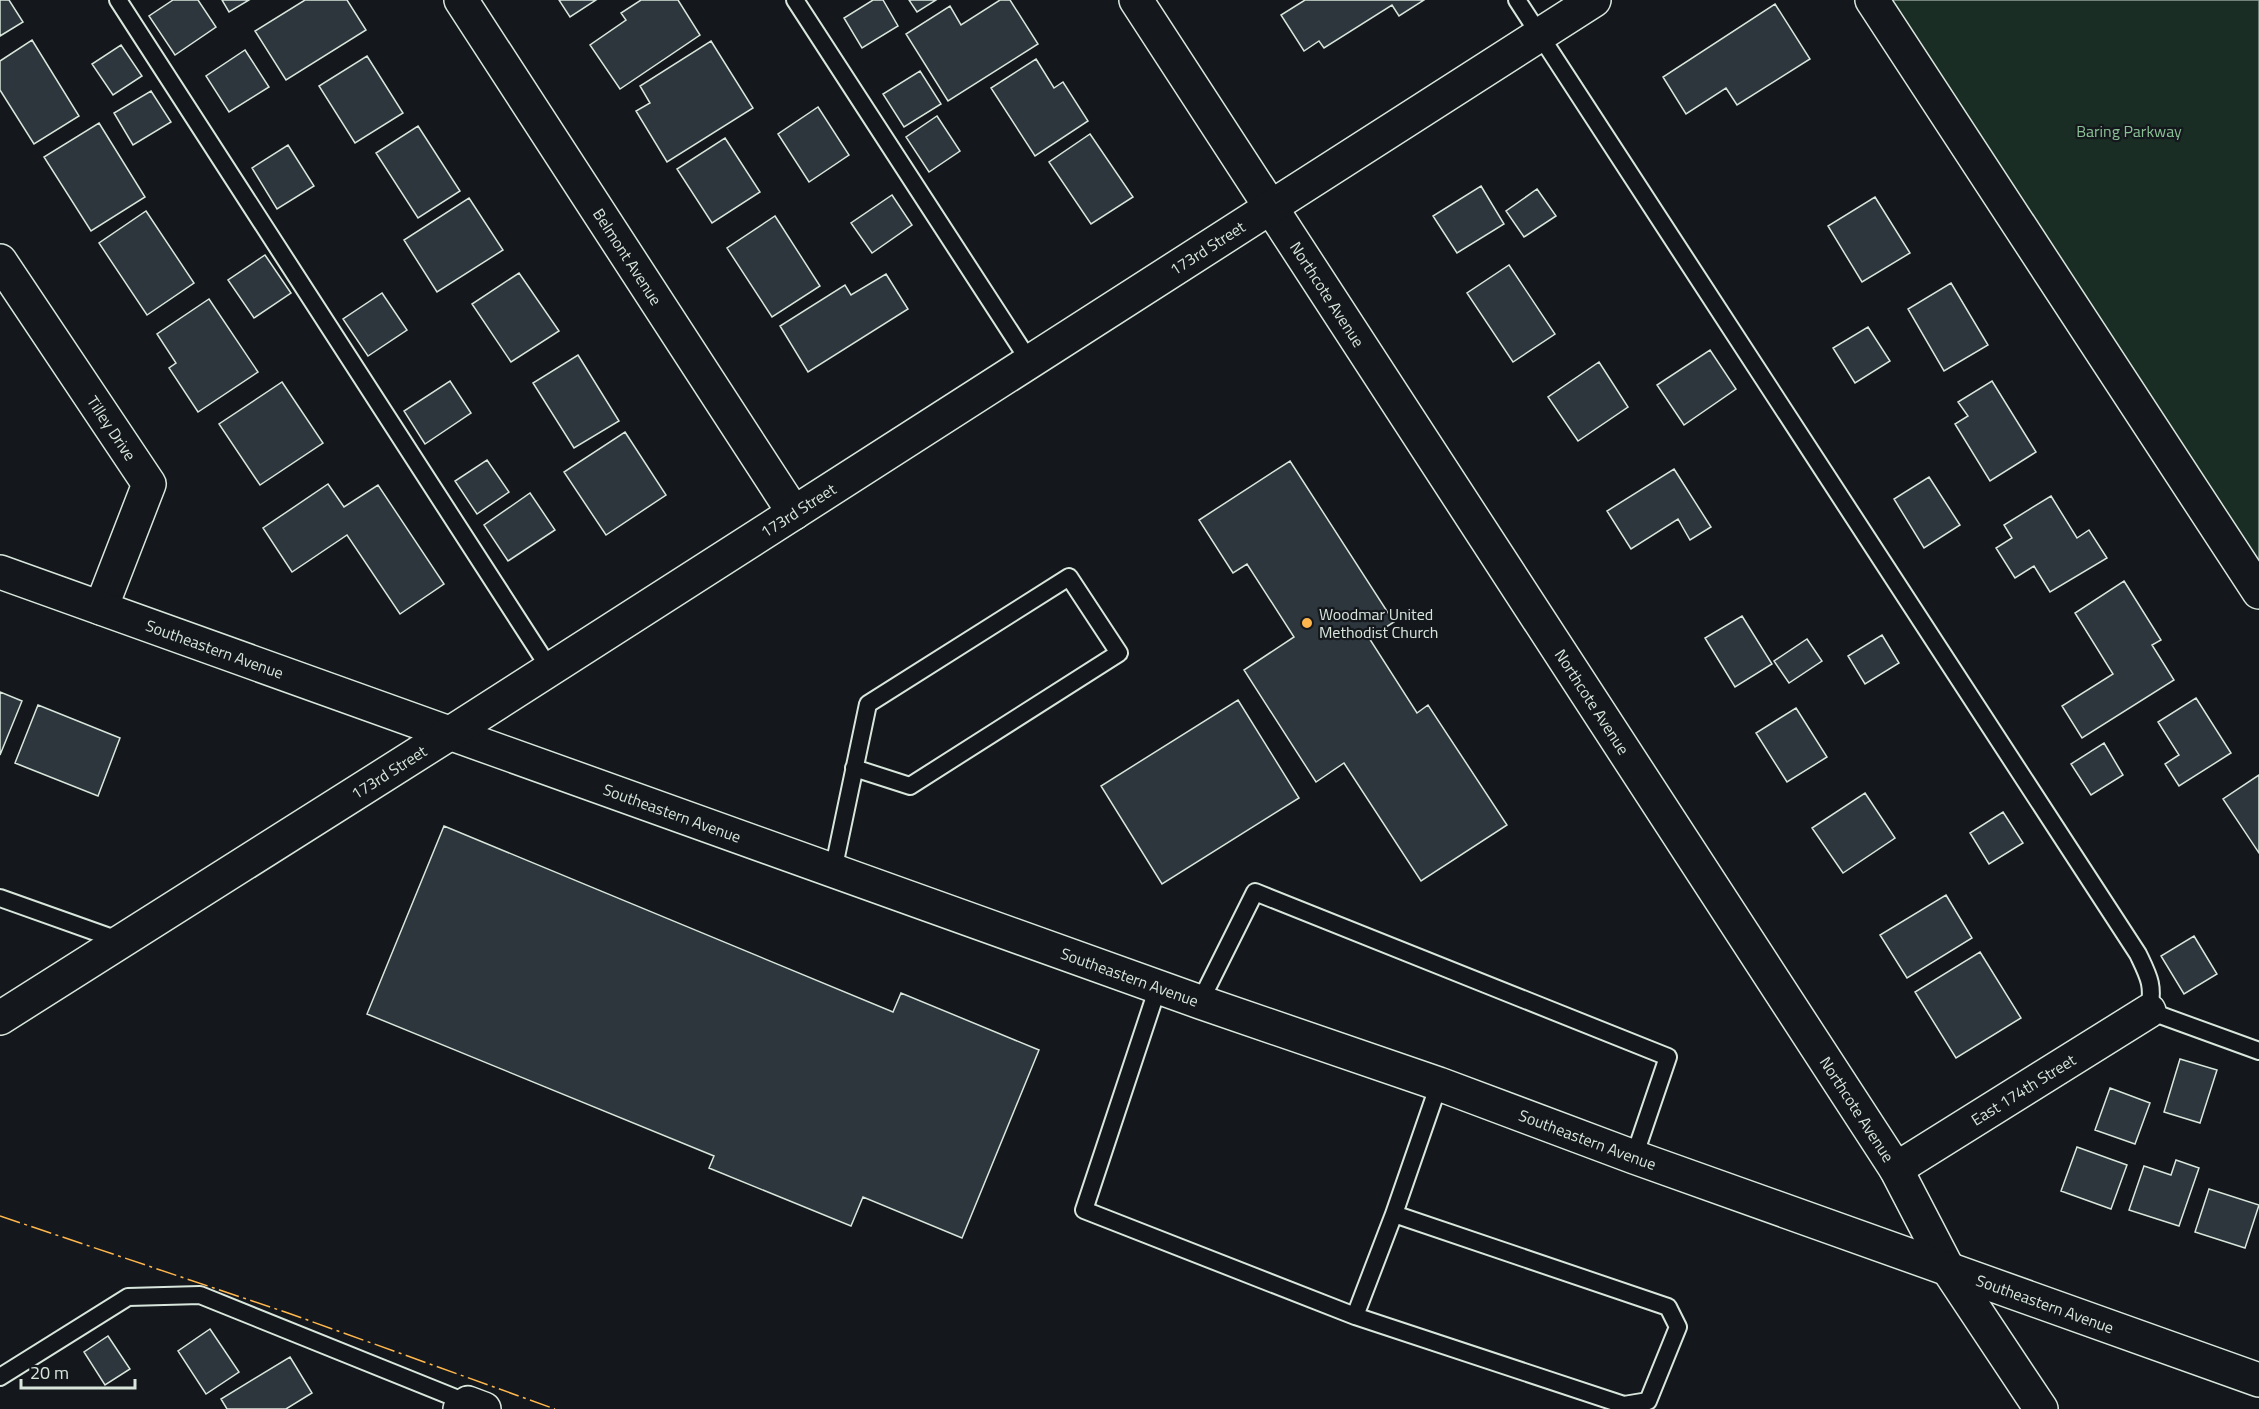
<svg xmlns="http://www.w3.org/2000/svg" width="2259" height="1409" viewBox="0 0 2259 1409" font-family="'Titillium Web',sans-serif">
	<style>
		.green { fill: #1a2d24; stroke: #939e99; stroke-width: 1.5 }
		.building { fill: #2c363c; stroke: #d8e6dc; stroke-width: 1.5 }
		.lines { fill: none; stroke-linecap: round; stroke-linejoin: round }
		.service-casing { stroke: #d8e6dc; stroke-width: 20 }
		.minor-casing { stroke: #d8e6dc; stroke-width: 36 }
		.tertiary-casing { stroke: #d8e6dc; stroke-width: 36 }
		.service { stroke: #14181c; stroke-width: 16 }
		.minor { stroke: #14181c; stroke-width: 33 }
		.tertiary { stroke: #14181c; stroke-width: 33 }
		.power { stroke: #ffb74d; stroke-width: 1.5; stroke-dasharray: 21 4.5 3 4.5; stroke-linecap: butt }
		.poi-dot { fill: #ffb74d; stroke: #14181c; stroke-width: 2 }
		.labels { text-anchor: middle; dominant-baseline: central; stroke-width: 4.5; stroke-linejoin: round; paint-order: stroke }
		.park-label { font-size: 16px; fill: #8ac095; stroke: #14181c }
		.street-label { font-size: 16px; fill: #d8e6dc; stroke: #14181c }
		.poi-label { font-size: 16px; fill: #d8e6dc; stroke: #14181c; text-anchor: start }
	</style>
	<rect width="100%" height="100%" fill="#14181c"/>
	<!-- green -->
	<path class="green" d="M1888 0H2259V569Z"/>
	<!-- building -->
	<path class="building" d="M0 0H9L23 22 0 36Z
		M173 0H198L216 27 175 55 149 16Z
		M222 0H249L229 12Z
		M305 0H347L366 30 286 80 255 31Z
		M559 0H596L570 17Z
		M641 0H678L700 35 620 89 590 45 626 20 621 13Z
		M873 0H883L898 26 862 48 844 18Z
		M909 0H936L917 12Z
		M1000 0H1010L1038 44 948 101 906 34 950 6 961 25Z
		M1305 0H1424L1399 16 1392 5 1324 48 1319 41 1304 51 1281 15Z
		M1775 4 1810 59 1737 105 1726 88 1686 114 1663 77Z
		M32 40 79 116 34 144 0 90V61Z
		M711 41 753 108 667 162 636 111 650 103 640 86Z
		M121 45 142 76 113 95 92 64Z
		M245 50 269 87 229 112 206 76Z
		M367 56 403 113 355 143 319 86Z
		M1036 59 1054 88 1063 82 1088 121 1035 156 991 88Z
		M920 71 941 104 904 127 883 94Z
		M151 91 171 122 133 145 114 113Z
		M818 107 849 155 809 182 778 134Z
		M937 116 960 151 929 172 906 137Z
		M99 123 145 197 91 231 44 157Z
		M418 126 460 191 418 218 376 153Z
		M1090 134 1133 197 1091 224 1049 162Z
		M725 138 760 192 712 223 677 169Z
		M288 145 314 186 277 209 252 168Z
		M1481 186 1504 224 1457 253 1433 216Z
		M1537 189 1556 216 1524 237 1506 211Z
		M892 195 912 225 872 253 851 223Z
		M1875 197 1910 253 1862 282 1828 226Z
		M469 198 503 250 437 292 404 240Z
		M146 211 194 283 147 315 99 243Z
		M775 216 820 286 772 317 727 248Z
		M265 255 291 293 254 318 228 280Z
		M1509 265 1555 334 1513 362 1467 293Z
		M519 273 559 331 511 362 472 304Z
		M886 274 908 309 808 372 780 326 845 285 851 295Z
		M1951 283 1988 345 1944 371 1908 309Z
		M382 293 407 330 368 356 343 319Z
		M209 299 258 372 198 412 169 368 176 363 157 334Z
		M1868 327 1890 361 1855 383 1833 348Z
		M1710 350 1736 389 1684 425 1657 385Z
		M578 355 619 421 574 448 533 383Z
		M1599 362 1628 407 1578 441 1548 397Z
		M450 381 471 413 425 444 404 411Z
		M1992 381 2036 452 1990 481 1955 424 1968 416 1958 402Z
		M282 382 323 443 260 485 219 424Z
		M625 432 666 495 606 535 564 472Z
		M487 460 509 492 477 514 455 481Z
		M1290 461 1394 622 1369 638 1417 713 1428 705 1507 825 1421 881 1344 763 1316 782 1244 670 1294 637 1247 564 1233 573 1199 520Z
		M1674 469 1711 527 1690 540 1678 519 1631 549 1607 511Z
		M1929 477 1960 525 1924 548 1894 499Z
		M328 484 344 507 378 485 444 584 400 614 347 535 292 572 263 528Z
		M530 493 555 530 508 561 484 525Z
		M2051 496 2077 538 2089 530 2107 558 2050 592 2034 566 2015 578 1996 548 2012 538 2004 525Z
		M2124 581 2161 640 2152 645 2174 680 2082 738 2062 706 2113 674 2075 613Z
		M1742 616 1772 664 1735 687 1705 638Z
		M1882 635 1899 663 1865 684 1848 656Z
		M1807 639 1822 661 1789 683 1774 661Z
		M0 692 22 701 0 755Z
		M2196 698 2231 753 2179 786 2165 764 2179 755 2158 722Z
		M1238 700 1299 798 1162 884 1101 786Z
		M38 705 120 738 98 796 15 763Z
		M1796 708 1827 757 1787 782 1756 733Z
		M2104 743 2123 775 2091 795 2071 764Z
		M2259 775V853L2223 799Z
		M1865 793 1895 838 1843 873 1812 828Z
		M2003 812 2023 843 1989 864 1970 833Z
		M444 826 893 1012 901 993 1039 1050 962 1238 863 1197 851 1226 709 1168 714 1156 367 1014Z
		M1946 895 1972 938 1907 978 1880 935Z
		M2194 936 2217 974 2184 994 2161 956Z
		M1980 952 2021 1018 1956 1058 1915 992Z
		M2180 1059 2217 1070 2200 1123 2164 1112Z
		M2110 1088 2150 1103 2135 1144 2095 1130Z
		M2077 1147 2127 1165 2111 1209 2061 1191Z
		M2176 1160 2199 1168 2179 1226 2129 1210 2144 1166 2171 1175Z
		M2209 1189 2259 1205 2245 1248 2195 1232Z
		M210 1329 239 1372 206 1394 178 1351Z
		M108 1336 130 1369 105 1385 84 1352Z
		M290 1357 312 1393 286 1409H227L221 1399Z"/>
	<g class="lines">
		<defs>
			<path id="service" d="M118 0 550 669
				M795 0 1030 362
				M1517 0 2138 954C2149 977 2154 985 2149 1011L2259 1051
				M833 871 868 704 1069 577 1119 653 910 786 854 768
				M0 898 121 941
				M1158 987 1084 1210 1355 1316 1394 1214 1439 1084
				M1200 1002 1255 892 1668 1057 1634 1157
				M1355 1316 1624 1405 1648 1401 1678 1327 1668 1307 1394 1214
				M0 1377 128 1297 200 1295 468 1403"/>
			<g id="minor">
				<path id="s1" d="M461 0 794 513"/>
				<path id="s2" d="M1136 0 1896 1169 1948 1269 2041 1409"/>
				<path d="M1872 0 2259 592"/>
				<path id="s3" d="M0 261 149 484 101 608"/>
				<path id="s4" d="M1896 1169 2149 1011"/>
				<path d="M460 1409 468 1403 484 1409"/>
			</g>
			<g id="tertiary">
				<path id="s5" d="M0 572 1200 1002 1439 1084 1634 1157 2259 1380"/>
				<path id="s6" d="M0 1018 449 734 1594 0"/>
			</g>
		</defs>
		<!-- service casing -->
		<use href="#service" class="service-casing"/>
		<!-- minor casing -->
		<use href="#minor" class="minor-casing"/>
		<!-- tertiary casing -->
		<use href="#tertiary" class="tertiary-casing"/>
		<!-- service -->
		<use href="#service" class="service"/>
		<!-- minor -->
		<use href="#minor" class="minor"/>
		<!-- tertiary -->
		<use href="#tertiary" class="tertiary"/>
		<!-- power -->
		<path class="power" d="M0 1216 288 1313 555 1409"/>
	</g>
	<!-- markers -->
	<circle class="poi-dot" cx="1307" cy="623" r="6"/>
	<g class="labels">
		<!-- park labels -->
		<g class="park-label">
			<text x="2129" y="131">Baring Parkway</text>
		</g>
		<!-- street labels -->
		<g class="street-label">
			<text stroke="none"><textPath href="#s6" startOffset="1432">173rd Street</textPath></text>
			<text stroke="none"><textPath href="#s1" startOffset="306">Belmont Avenue</textPath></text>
			<text stroke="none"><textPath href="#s2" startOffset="351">Northcote Avenue</textPath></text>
			<text stroke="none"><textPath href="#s3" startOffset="201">Tilley Drive</textPath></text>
			<text stroke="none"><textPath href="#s6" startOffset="946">173rd Street</textPath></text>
			<text stroke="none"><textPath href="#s5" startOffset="228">Southeastern Avenue</textPath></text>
			<text stroke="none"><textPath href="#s2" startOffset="837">Northcote Avenue</textPath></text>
			<text stroke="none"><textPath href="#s6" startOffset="460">173rd Street</textPath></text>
			<text stroke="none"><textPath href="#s5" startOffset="714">Southeastern Avenue</textPath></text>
			<text stroke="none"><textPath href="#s5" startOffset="1200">Southeastern Avenue</textPath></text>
			<text stroke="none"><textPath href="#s4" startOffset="150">East 174th Street</textPath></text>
			<text stroke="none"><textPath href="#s2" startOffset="1323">Northcote Avenue</textPath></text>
			<text stroke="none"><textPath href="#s5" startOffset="1686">Southeastern Avenue</textPath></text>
			<text stroke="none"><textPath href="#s5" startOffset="2172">Southeastern Avenue</textPath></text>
		</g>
		<!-- poi labels -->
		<g class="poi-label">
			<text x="1319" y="614">Woodmar United<tspan x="1319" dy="18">Methodist Church</tspan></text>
		</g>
	</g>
	<!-- scale -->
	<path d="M21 1379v9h114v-9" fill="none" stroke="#d8e6dc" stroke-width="3"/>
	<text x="30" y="1379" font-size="18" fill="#d8e6dc" stroke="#14181c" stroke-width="4.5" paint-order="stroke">20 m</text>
</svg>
